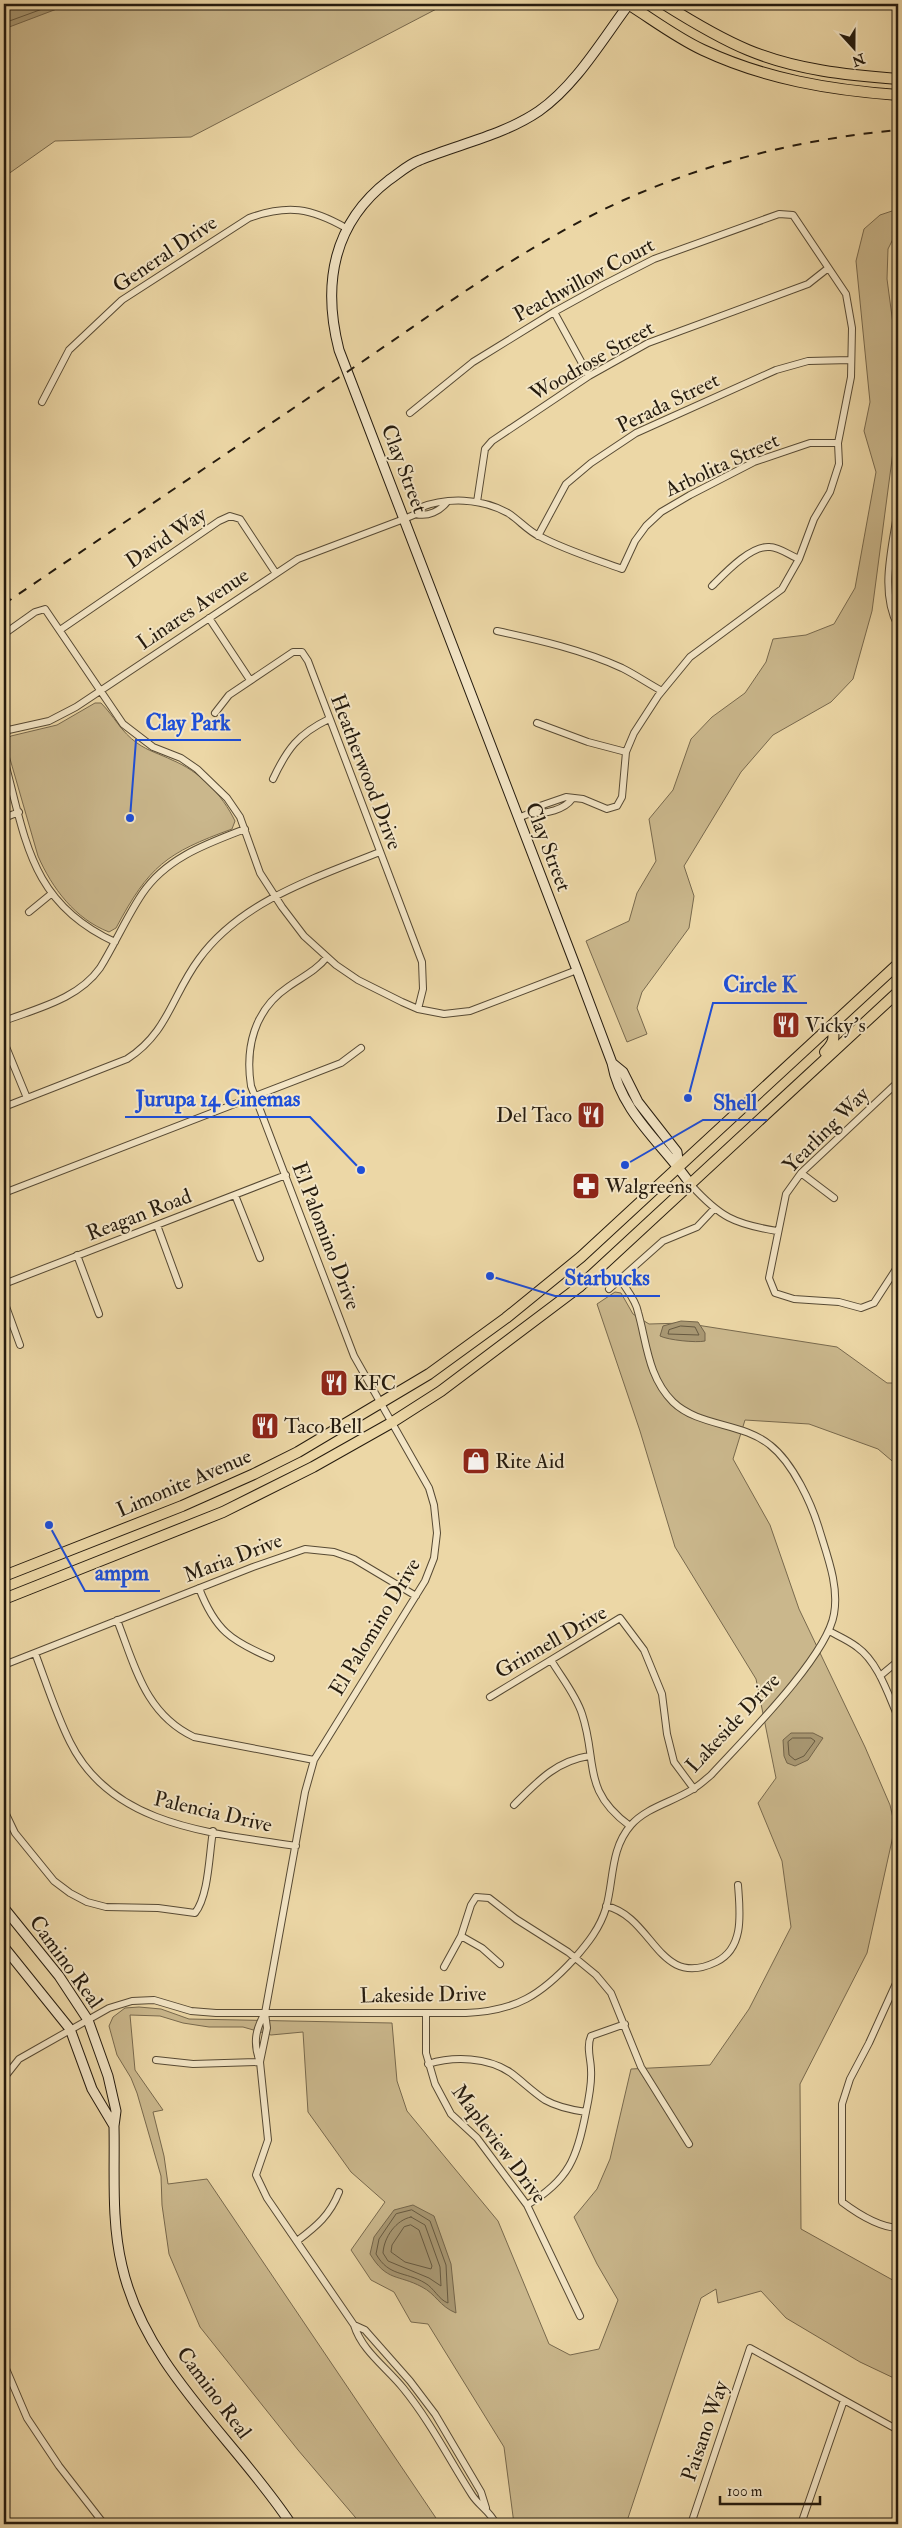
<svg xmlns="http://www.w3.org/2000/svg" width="902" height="2528" viewBox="0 0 902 2528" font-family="'IM FELL Double Pica',serif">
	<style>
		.green { fill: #cab78c; stroke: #78694d }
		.water { fill: #a89772; stroke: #74654a }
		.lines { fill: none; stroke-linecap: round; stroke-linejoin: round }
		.shore { stroke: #665940; stroke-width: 1 }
		.minor-casing { stroke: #574a34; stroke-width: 8 }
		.secondary-casing { stroke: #251b0e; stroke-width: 11 }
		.primary-casing { stroke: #251b0e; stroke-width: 12 }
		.minor { stroke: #f3e5c5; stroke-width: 6 }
		.secondary { stroke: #f3e5c5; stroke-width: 9 }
		.primary { stroke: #ecd7a6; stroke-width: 10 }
		.rail { stroke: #251b0e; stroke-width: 2; stroke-dasharray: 9 9; stroke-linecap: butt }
		.labels { text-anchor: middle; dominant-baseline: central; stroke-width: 4; stroke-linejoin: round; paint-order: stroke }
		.street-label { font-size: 21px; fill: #251b0e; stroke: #f3e5c5 }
		.poi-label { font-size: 21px; fill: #251b0e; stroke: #f3e5c5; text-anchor: start }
		.leader { fill: none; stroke: #1d4ed8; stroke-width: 2 }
		.callout-dot { fill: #1d4ed8; stroke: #f3e5c5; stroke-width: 2 }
		.callout-label { font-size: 22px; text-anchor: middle; font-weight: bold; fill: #1d4ed8; stroke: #f3e5c5; stroke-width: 4; stroke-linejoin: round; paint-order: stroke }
	</style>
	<rect width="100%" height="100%" fill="#ecd7a6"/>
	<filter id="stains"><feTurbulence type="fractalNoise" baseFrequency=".004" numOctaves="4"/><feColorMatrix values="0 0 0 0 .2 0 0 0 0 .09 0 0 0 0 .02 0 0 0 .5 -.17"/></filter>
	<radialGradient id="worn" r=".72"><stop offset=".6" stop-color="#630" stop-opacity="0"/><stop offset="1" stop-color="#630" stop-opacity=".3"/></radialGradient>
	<!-- green -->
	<path class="green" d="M4 4H446L191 137 55 141 4 177Z
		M898 209V229L888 249 887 279 897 354 898 414 872 611 853 679 831 702 773 735 741 772 684 866 694 896 689 928 642 992 637 1008 647 1034 627 1042 586 941 629 921 637 893 656 861 649 819 673 790 691 739 712 717 745 693 766 662 773 639 806 635 834 624 855 588 876 472 864 431 870 402 856 261 864 229 880 215Z
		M95 703H101C114 716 121 732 137 743 148 751 160 754 172 760 199 771 222 794 235 821L232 829C166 853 149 866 116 928L109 932C75 919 52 888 38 856L6 745V741L11 736 57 725Z
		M615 1292 621 1293 633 1314 649 1324 684 1323 837 1347 887 1383H898V1466L878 1449 809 1424 745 1420 733 1459 770 1525 799 1609 865 1747 890 1805 895 1827 867 1953 800 2084 801 2229 898 2283V2380L860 2362 786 2318 761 2291 718 2303 716 2289 701 2298 626 2524H514L504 2447 428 2324 411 2322 394 2292 371 2280 351 2250 385 2202 351 2172 308 2112 303 2032 271 2035 243 2027H209L183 2023 160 2016 130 2015 135 2070 163 2110 153 2112 164 2156 168 2184 207 2179 440 2524H361L298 2450 200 2327 169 2254 162 2205 161 2176 137 2093 131 2078 117 2055 109 2026 113 2017 125 2008 139 2007 161 2009 189 2019 392 2023 397 2081 407 2111 498 2221 549 2344 570 2355 599 2349 618 2300 597 2264 574 2217 597 2189 610 2159 631 2069 710 2065 749 2009 791 1927 782 1861 758 1803 776 1778 756 1679 675 1547 640 1431 597 1304Z"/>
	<!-- water -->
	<path class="water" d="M4 4H70L4 29Z
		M681 1321 698 1322 705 1333V1341C696 1343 668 1340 660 1336L663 1326Z
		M791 1733H813L823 1738 808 1760 795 1766 787 1763 784 1756 783 1740Z
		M413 2205 434 2216 451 2264 456 2313C439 2306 436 2294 422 2287 398 2274 387 2282 370 2254L374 2237 394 2210Z"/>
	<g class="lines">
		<!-- shore -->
		<path class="shore" d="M4 23 56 4
			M681 1326 695 1327 699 1335 668 1334 669 1330Z
			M793 1738H811L815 1741 804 1756 795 1760 789 1755 788 1742Z
			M412 2210 430 2221 446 2265 448 2303C439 2300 434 2288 425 2283 405 2271 389 2277 376 2254L379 2239 396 2214Z
			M411 2217 425 2225 440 2267 441 2286 429 2278 388 2261 383 2253C384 2237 396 2220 411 2217Z
			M411 2225 419 2230 432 2266 431 2269 405 2262 391 2252 392 2245 404 2227Z"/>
		<defs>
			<path id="minor" d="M898 253V298
				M554 312 589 376
				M42 402 69 350 122 300 249 218C288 204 311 208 346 228
				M410 413 473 362 554 312 603 285 654 259 779 214 793 215 846 294 852 328 851 377 838 443 839 464 830 492 814 519 799 559 782 589 690 657 658 696 634 733 626 752 622 797 617 806 607 809 583 799 566 797 537 807 533 812 518 818
				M477 502 485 449 492 441 589 376 648 343 808 284 827 269
				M898 508C893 546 879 590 898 626
				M416 514C428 517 440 511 447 502
				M538 536 566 484 591 463 636 433 776 370 808 361 851 360
				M712 586C725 573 751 545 770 547 779 547 791 556 799 559
				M209 618 250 680
				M60 630 219 521 230 516 240 519 275 572
				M497 631C539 640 583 650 622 668 636 675 649 684 662 691
				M4 634 35 612 45 609 123 724 153 747 181 758 197 769 227 798 240 817 260 873 282 907 304 936 336 965 358 980 402 1002 418 1009 444 1014 470 1011 577 970
				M215 713 229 695 293 652H302L308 661 422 962 423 989 418 1009
				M537 723 588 742 626 752
				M4 731 49 721 76 707 298 559 404 519 416 514 419 508C447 497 481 498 508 513 519 520 528 531 539 536 565 550 595 559 622 569L635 541 646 526 661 512 690 495 754 462 810 443H838
				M4 759C26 840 30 903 115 942
				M273 779C287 749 298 734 329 719
				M533 812C545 815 565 809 572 799
				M4 818 19 812
				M29 912 51 894
				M4 1021C38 1008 78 999 100 968 115 944 126 918 142 894 166 858 206 844 245 829
				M4 1042 27 1098
				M898 1082 801 1173 786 1194 769 1278 775 1293 794 1299 839 1302 861 1308 874 1303 898 1266
				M4 1107 127 1059C168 1033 172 995 199 959 241 901 317 877 380 852
				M801 1173 834 1198
				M691 1185C720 1217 734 1224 777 1231
				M4 1193 341 1063 361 1048
				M235 1195 260 1258
				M157 1225 179 1285
				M77 1255 99 1314
				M4 1284 286 1175
				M609 1289 663 1241 697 1227 714 1209
				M4 1301 20 1345
				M199 1588C215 1630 231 1641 271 1658
				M117 1620C135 1666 145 1714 194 1737L314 1760
				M829 1631C838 1636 848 1640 857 1647 878 1662 888 1694 898 1717
				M35 1653C46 1682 56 1714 70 1742 112 1827 213 1833 296 1846
				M551 1660C561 1677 576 1695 582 1714 598 1762 581 1790 630 1826
				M4 1665 253 1567 305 1549 334 1552 354 1559 416 1596
				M880 1676 898 1661
				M490 1697 620 1618 644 1650 662 1694 667 1734 674 1762 694 1789
				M514 1805C537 1782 556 1761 589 1756
				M4 1810 15 1833 54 1881 70 1893 87 1902 106 1907 158 1908 195 1913C209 1895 209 1854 213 1831
				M606 1906C654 1917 658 1990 716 1962 745 1948 740 1912 738 1885
				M461 1936 482 1948 500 1964
				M444 1967 461 1936 471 1905 476 1897 489 1898 516 1919 568 1952 596 1975 611 1993 641 2067 689 2144
				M898 1979 869 2043 850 2079 842 2104V2202C858 2214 878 2227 898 2228
				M265 2013C255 2030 253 2044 260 2062L267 2028 265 2013 305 1792 314 1760 425 1581 434 1558 437 1533 434 1505 429 1488 354 1356 251 1086C245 1048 254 1010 288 987 302 977 316 971 327 957
				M426 2013V2053L435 2084 451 2114 477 2138 527 2205 580 2316
				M156 2060 193 2064 260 2062 268 2140 256 2175 267 2198 354 2325C362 2351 386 2367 403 2388 430 2421 449 2459 472 2495 479 2506 490 2511 496 2524
				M428 2064C454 2056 488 2057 511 2073 523 2082 533 2092 545 2100 557 2107 572 2110 586 2112
				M4 2078 19 2059 109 2008 132 2001 154 2000 191 2011 216 2013H466C516 2011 541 1995 574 1959 588 1943 600 1928 606 1908 614 1880 610 1849 631 1825 647 1807 673 1802 693 1789 700 1785 705 1780 711 1775 743 1740 827 1657 834 1614 839 1587 828 1558 820 1532 812 1504 793 1463 770 1445 742 1422 699 1427 673 1402 648 1377 647 1344 638 1312 636 1300 626 1289 620 1279
				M527 2205C569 2180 577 2158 586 2112 589 2098 592 2084 591 2070 591 2059 586 2047 591 2036L625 2024
				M297 2241C317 2226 330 2215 339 2192
				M354 2325 365 2330 410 2381 435 2414 481 2492 486 2508
				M4 2364 27 2418 59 2466 104 2524
				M691 2524 750 2348 898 2430
				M801 2524 844 2400"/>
			<path id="secondary" d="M629 4C602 40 576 85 539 111 504 135 459 144 420 160 409 164 399 173 389 180 333 223 322 284 339 350L577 970 612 1063C621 1113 664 1145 691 1185
				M612 1063 623 1072 638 1102 677 1152 679 1167
				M4 1908 59 1976 88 2020 108 2076 116 2111 114 2126C115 2171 111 2221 122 2266 145 2368 235 2439 291 2524
				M4 1947 70 2029 92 2089 114 2126"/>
			<path id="primary" d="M628 4C652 19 677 38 703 50 765 79 830 90 898 95
				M664 4C691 21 719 38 748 50 796 70 847 75 898 79
				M825 1052C834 1043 835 1038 832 1025
				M4 1576 182 1506 254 1474 298 1452 429 1374 506 1318 581 1257 898 964
				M4 1599 223 1512 313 1467 391 1423 441 1391 579 1287 898 992"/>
		</defs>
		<!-- minor casing -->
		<use href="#minor" class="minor-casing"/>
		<!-- secondary casing -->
		<use href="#secondary" class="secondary-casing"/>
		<!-- primary casing -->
		<use href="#primary" class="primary-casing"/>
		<!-- minor -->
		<use href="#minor" class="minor"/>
		<!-- secondary -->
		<use href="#secondary" class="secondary"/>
		<!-- primary -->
		<use href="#primary" class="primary"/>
		<!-- rail -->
		<path class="rail" d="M4 604C113 530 223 456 332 382 415 327 495 266 583 220 679 169 790 140 898 130"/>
	</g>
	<!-- icons -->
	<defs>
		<symbol id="restaurant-square" viewBox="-11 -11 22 22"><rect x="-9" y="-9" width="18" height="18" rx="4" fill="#8f2418" stroke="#f3e5c5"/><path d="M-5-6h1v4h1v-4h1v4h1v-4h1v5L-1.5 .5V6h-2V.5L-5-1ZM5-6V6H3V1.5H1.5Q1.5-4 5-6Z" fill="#fff"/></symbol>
		<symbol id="pharmacy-square" viewBox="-11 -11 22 22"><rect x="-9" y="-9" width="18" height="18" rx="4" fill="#8f2418" stroke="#f3e5c5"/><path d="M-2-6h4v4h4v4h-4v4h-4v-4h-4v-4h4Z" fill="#fff"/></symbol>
		<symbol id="shop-square" viewBox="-11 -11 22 22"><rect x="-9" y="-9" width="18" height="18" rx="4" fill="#8f2418" stroke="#f3e5c5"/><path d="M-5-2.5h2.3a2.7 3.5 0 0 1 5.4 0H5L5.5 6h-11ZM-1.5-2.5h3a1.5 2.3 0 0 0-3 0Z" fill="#fff"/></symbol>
	</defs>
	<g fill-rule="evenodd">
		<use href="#restaurant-square" x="770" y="1009" width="32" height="32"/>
		<use href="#restaurant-square" x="575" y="1099" width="32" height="32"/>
		<use href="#pharmacy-square" x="570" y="1170" width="32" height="32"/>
		<use href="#restaurant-square" x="318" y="1367" width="32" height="32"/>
		<use href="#restaurant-square" x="249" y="1410" width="32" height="32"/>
		<use href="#shop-square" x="460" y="1445" width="32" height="32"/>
	</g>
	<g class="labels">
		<!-- street labels -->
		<g class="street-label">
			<text transform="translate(165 254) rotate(-34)">General Drive</text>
			<text transform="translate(584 280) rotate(-28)">Peachwillow Court</text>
			<text transform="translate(592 361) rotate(-30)">Woodrose Street</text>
			<text transform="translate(668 403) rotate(-26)">Perada Street</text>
			<text transform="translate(722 465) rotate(-25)">Arbolita Street</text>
			<text transform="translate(404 469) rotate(69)">Clay Street</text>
			<text transform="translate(166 538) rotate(-34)">David Way</text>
			<text transform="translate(193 609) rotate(-34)">Linares Avenue</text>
			<text transform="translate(366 772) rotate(69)">Heatherwood Drive</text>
			<text transform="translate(548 847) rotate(69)">Clay Street</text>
			<text transform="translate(826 1130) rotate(-45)">Yearling Way</text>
			<text transform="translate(139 1215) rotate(-21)">Reagan Road</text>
			<text transform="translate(326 1236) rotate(69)">El Palomino Drive</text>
			<text transform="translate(184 1483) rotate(-23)">Limonite Avenue</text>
			<text transform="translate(233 1558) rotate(-21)">Maria Drive</text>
			<text transform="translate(375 1627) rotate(-59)">El Palomino Drive</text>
			<text transform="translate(551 1642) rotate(-30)">Grinnell Drive</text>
			<text transform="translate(733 1723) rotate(-47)">Lakeside Drive</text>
			<text transform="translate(213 1812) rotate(13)">Palencia Drive</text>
			<text transform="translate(66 1962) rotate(54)">Camino Real</text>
			<text transform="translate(423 1995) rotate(-1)">Lakeside Drive</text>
			<text transform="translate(499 2144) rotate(53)">Mapleview Drive</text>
			<text transform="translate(214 2393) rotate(53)">Camino Real</text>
			<text transform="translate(705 2431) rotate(-71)">Paisano Way</text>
		</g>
		<!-- poi labels -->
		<g class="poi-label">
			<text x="805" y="1025">Vicky's</text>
			<text x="572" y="1115" text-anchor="end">Del Taco</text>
			<text x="605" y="1186">Walgreens</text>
			<text x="353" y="1383">KFC</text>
			<text x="284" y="1426">Taco Bell</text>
			<text x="495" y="1461">Rite Aid</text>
		</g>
	</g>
	<!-- callouts -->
	<path class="leader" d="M130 818L136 740H241M688 1098L713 1003H807M361 1170L310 1117H125M625 1165L703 1120H767M490 1276L555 1296H660M49 1525L85 1591H160"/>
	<g class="callout-dot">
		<circle cx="130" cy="818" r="5"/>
		<circle cx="688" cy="1098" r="5"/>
		<circle cx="361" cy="1170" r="5"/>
		<circle cx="625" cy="1165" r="5"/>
		<circle cx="490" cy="1276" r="5"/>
		<circle cx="49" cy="1525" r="5"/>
	</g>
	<g class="callout-label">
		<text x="188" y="730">Clay Park</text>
		<text x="760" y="992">Circle K</text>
		<text x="218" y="1106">Jurupa 14 Cinemas</text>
		<text x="735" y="1110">Shell</text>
		<text x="607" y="1285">Starbucks</text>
		<text x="122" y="1580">ampm</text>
	</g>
	<!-- margin -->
	<rect width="902" height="2528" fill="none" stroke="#ecd7a6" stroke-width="20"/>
	<rect x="5" y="5" width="892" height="2518" fill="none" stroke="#251b0e" stroke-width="2.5"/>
	<rect x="10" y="10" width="882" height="2508" fill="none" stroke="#251b0e"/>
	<!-- north arrow -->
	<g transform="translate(854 48) rotate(159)" stroke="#f3e5c5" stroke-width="4" paint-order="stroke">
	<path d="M0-4L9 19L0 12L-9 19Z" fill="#251b0e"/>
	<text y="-8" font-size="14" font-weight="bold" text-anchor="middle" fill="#251b0e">N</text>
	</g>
	<!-- scale -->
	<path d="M720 2496v8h100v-8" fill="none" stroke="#251b0e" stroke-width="2.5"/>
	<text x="727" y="2496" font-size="15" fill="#251b0e" stroke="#f3e5c5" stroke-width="4" paint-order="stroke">100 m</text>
	<rect width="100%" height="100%" filter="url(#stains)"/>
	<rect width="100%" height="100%" fill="url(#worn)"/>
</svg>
